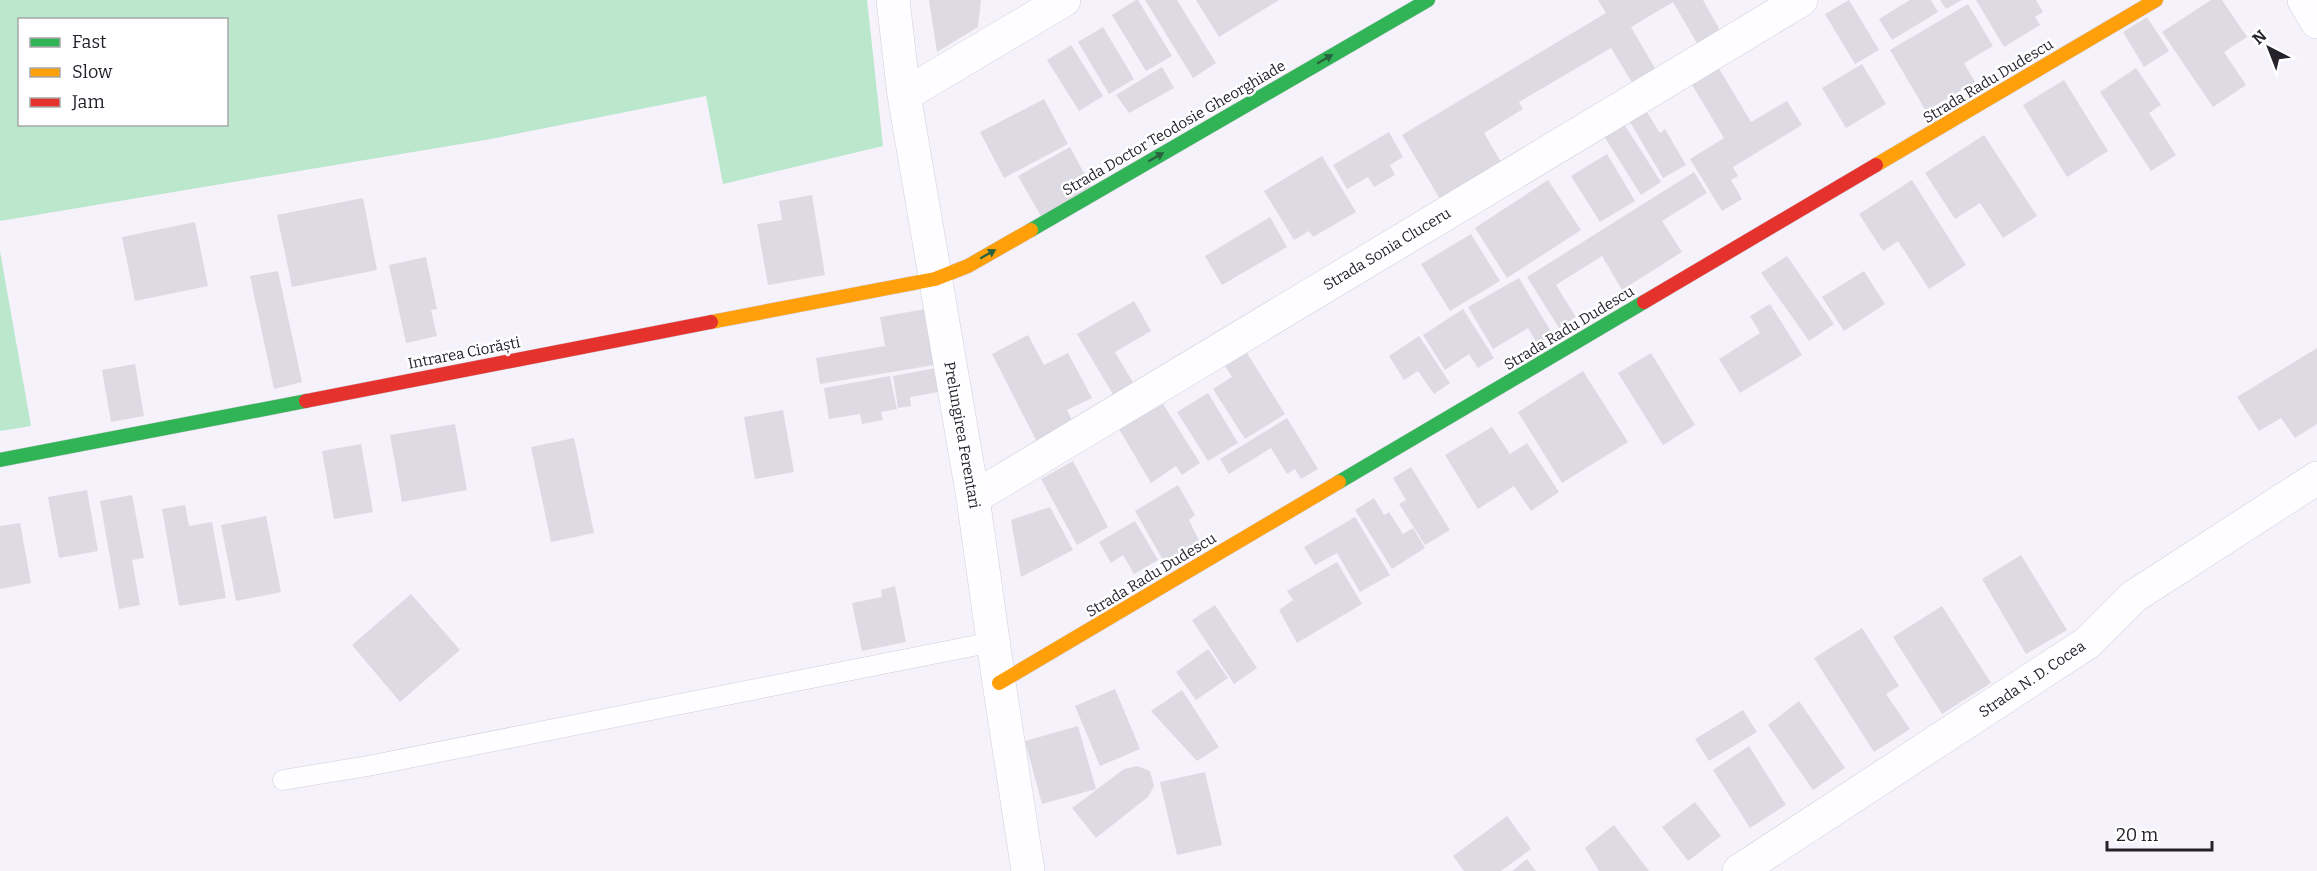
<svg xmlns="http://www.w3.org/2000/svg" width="2317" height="871" viewBox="0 0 2317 871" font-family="Bitter,serif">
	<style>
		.green { fill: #bbe7cc; fill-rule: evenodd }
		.building { fill: #dddae4 }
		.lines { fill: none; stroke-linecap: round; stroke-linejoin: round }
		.lane-casing { stroke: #d2ced8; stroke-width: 21 }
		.street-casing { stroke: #d2ced8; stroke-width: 34 }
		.fast-casing { stroke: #d2ced8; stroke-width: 15 }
		.slow-casing { stroke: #d2ced8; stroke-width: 15 }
		.jam-casing { stroke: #d2ced8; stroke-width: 15 }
		.lane { stroke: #fefdff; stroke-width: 20 }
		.street { stroke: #fefdff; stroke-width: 33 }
		.fast { stroke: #30b455; stroke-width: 14 }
		.slow { stroke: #ff9f0a; stroke-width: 14 }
		.jam { stroke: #e5322d; stroke-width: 14 }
		.oneway { fill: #2a643e }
		.labels { text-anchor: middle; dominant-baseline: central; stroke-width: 5; stroke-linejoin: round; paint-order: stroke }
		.street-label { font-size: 15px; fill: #26222c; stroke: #fff }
	</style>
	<rect width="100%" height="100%" fill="#f5f2fc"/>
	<!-- green -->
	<path class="green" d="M0 0H867L883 146 723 184 706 96 491 139 0 221ZM20 20H226V124H20Z
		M0 251 31 426 0 431Z"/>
	<!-- building -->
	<path class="building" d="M929 0H981L978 27 937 52Z
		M1136 0H1138L1172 56 1146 71 1112 15Z
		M1145 0H1177L1216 63 1193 78Z
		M1196 0H1279L1219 37Z
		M1598 0H1703L1721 32 1698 45 1673 2 1631 27 1656 70 1633 84 1611 48 1519 102 1523 109 1484 133 1501 162 1440 199 1402 135 1606 13Z
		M1849 0 1879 50 1855 64 1825 14Z
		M1910 0H1931L1938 12 1892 40 1879 19Z
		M1940 0H1962L1946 9Z
		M1976 0H2036L2043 12 2035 17 2040 25 2004 47Z
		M2211 0H2222L2247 37 2224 52 2246 85 2213 107 2162 32Z
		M1968 4 1993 46 1964 63 1975 82 1926 111 1890 50Z
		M2147 17 2169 51 2144 67 2123 32Z
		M1103 27 1134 79 1109 94 1078 42Z
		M1071 45 1103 96 1079 111 1047 60Z
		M1862 64 1886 104 1846 128 1822 88Z
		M1162 67 1174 88 1129 113 1116 95Z
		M1718 67 1751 122 1787 101 1802 125 1733 167 1738 176 1731 180 1742 199 1722 211 1690 159 1724 138 1691 83Z
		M2136 68 2161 105 2149 113 2176 155 2151 171 2100 92Z
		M2064 80 2108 151 2067 177 2023 105Z
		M1044 99 1068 144 1004 178 980 132Z
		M1647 112 1660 133 1665 129 1686 165 1663 178 1630 122Z
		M1624 124 1661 182 1641 195 1604 136Z
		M1389 132 1403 157 1390 165 1395 175 1374 187 1368 177 1347 189 1333 165Z
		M1984 135 2037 216 2003 238 1980 203 1955 219 1925 173Z
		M1070 147 1093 190 1042 218 1018 176Z
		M1607 154 1635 201 1600 222 1571 176Z
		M1322 156 1356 212 1313 237 1309 231 1294 240 1264 191Z
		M1694 172 1707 193 1662 221 1682 252 1622 290 1602 256 1556 285 1576 317 1559 328 1527 277Z
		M1548 180 1581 230 1507 278 1475 228Z
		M1912 180 1966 265 1929 289 1898 241 1883 251 1859 214Z
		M812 195 825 275 768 285 757 224 782 220 779 201Z
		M363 198 377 270 292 287 277 215Z
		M1270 217 1287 247 1222 285 1205 256Z
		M195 222 208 286 135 301 122 237Z
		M1471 234 1500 281 1450 311 1421 264Z
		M1787 256 1834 324 1809 341 1761 273Z
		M426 257 437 309 431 310 437 336 406 343 389 265Z
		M278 271 302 382 274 389 250 276Z
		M1864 271 1885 304 1844 331 1822 297Z
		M1519 278 1553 335 1537 344 1528 328 1493 349 1468 307Z
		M1134 301 1151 331 1115 352 1137 389 1117 401 1077 334Z
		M1770 304 1802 355 1740 393 1719 359 1760 333 1750 316Z
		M931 308 940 364 820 384 816 358 885 346 880 317Z
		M1463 309 1494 358 1478 368 1469 354 1445 370 1423 335Z
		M1028 335 1044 365 1068 353 1092 398 1067 410 1075 427 1039 446 992 354Z
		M1419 336 1450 383 1434 394 1418 371 1404 380 1389 356Z
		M2317 348V424L2295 438 2281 418 2259 431 2237 397Z
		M1247 353 1285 414 1245 439 1213 389 1232 377 1225 366Z
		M1651 353 1695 425 1663 445 1618 373Z
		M135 364 144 416 111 422 102 370Z
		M941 367 945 391 910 397 911 406 898 408 893 376Z
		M1583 371 1628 442 1562 483 1518 412Z
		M890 376 897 409 881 412 883 420 862 424 860 414 829 419 824 388Z
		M1208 393 1238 443 1208 461 1177 412Z
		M1163 404 1200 463 1182 475 1176 466 1151 483 1119 429Z
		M783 410 794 472 755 479 744 417Z
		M1287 418 1318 469 1301 479 1295 469 1287 474 1271 448 1229 474 1220 459Z
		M455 424 467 490 402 502 390 435Z
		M1492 427 1510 454 1527 443 1559 492 1531 511 1514 486 1478 509 1445 455Z
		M574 438 594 533 551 542 531 447Z
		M361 444 373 512 334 519 322 451Z
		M1073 461 1108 527 1077 545 1041 479Z
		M1411 467 1450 530 1425 545 1399 504 1406 500 1393 478Z
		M1178 485 1195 515 1189 520 1201 545 1167 567 1135 511Z
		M87 490 98 551 59 558 48 497Z
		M132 495 144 558 132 560 140 605 119 609 100 501Z
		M1374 498 1384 515 1389 512 1403 534 1413 528 1425 548 1392 569 1355 510Z
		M185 505 189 526 212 522 226 598 179 606 162 509Z
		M1050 507 1073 550 1021 577 1011 520Z
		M266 516 281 592 236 601 221 525Z
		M1355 517 1390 575 1360 592 1337 553 1315 565 1304 547Z
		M1135 521 1158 560 1134 574 1123 555 1111 563 1099 542Z
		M20 523 31 583 0 589V526Z
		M2021 555 2067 630 2026 654 1982 579Z
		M1337 562 1362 604 1297 643 1279 610 1293 600 1287 591Z
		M895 586 906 642 862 651 852 603 882 597 881 590Z
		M411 594 460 650 400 702 352 645Z
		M1215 605 1257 668 1234 684 1192 620Z
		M1942 606 1991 683 1942 714 1893 637Z
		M1862 628 1899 686 1886 694 1910 729 1874 752 1814 658Z
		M1208 649 1228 678 1196 700 1176 672Z
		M1115 689 1140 749 1100 766 1075 706Z
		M1182 690 1219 747 1197 761 1151 711Z
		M1799 701 1845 768 1813 790 1768 725Z
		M1743 710 1757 732 1709 761 1695 739Z
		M1078 726 1096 789 1042 804 1025 741Z
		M1749 746 1786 805 1750 828 1713 770Z
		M1137 766 1150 771 1154 786 1148 797 1096 838 1072 808 1124 769Z
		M1205 772 1222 845 1177 855 1160 782Z
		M1695 802 1721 836 1688 861 1662 827Z
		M1507 816 1531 849 1501 871H1464L1453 856Z
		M1614 825 1649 871H1599L1585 848Z
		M1527 859 1536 871H1512Z"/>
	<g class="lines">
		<defs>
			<path id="lane" d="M283 780 368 766 993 642"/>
			<path id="street" d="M893 0 904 95 973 498 999 683 1028 871
				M2304 0 2317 22
				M904 95 1064 0
				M973 498 1801 0
				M1739 871 2087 643 2133 597 2317 478"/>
			<path id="fast" d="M1031 230 1428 0
				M0 460 306 401
				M1339 482 1644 302"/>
			<path id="slow" d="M1876 165 2156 0
				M711 322 935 279 968 266 1031 230
				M999 683 1339 482"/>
			<path id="jam" d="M1644 302 1876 165
				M306 401 711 322"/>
		</defs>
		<!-- lane casing -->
		<use href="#lane" class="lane-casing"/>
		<!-- street casing -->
		<use href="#street" class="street-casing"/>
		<!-- fast casing -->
		<use href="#fast" class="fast-casing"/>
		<!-- slow casing -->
		<use href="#slow" class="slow-casing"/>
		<!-- jam casing -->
		<use href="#jam" class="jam-casing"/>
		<!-- lane -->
		<use href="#lane" class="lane"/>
		<!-- street -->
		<use href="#street" class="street"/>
		<!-- fast -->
		<use href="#fast" class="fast"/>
		<!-- slow -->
		<use href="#slow" class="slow"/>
		<!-- jam -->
		<use href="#jam" class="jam"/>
	</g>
	<!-- one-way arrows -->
	<defs><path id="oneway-solid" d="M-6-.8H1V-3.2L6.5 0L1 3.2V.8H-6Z" transform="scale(1.5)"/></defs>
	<g class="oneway">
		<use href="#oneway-solid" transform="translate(1325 59) rotate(-30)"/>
		<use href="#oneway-solid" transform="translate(1156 157) rotate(-30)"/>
		<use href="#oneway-solid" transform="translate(988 254) rotate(-30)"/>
	</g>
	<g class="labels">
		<!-- street labels -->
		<g class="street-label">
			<text transform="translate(1988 81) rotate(-31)">Strada Radu Dudescu</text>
			<text transform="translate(1174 128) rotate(-30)">Strada Doctor Teodosie Gheorghiade</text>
			<text transform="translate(1387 249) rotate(-31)">Strada Sonia Cluceru</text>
			<text transform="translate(1569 328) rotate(-31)">Strada Radu Dudescu</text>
			<text transform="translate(464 353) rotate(-11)">Intrarea Ciorăști</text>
			<text transform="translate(962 435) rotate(80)">Prelungirea Ferentari</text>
			<text transform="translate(1151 575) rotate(-31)">Strada Radu Dudescu</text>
			<text transform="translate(2032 679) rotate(-34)">Strada N. D. Cocea</text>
		</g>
	</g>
	<!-- legend -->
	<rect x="18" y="18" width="210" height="108" fill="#ffffff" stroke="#a8a7ab" stroke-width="1.5"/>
	<rect x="30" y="38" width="30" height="9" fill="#30b455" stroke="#a8a7ab" stroke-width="1.5"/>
	<text x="72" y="48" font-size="18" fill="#26222c">Fast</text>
	<rect x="30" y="68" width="30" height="9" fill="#ff9f0a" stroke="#a8a7ab" stroke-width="1.5"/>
	<text x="72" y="78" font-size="18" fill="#26222c">Slow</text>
	<rect x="30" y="98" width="30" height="9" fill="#e5322d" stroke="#a8a7ab" stroke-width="1.5"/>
	<text x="72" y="108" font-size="18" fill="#26222c">Jam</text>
	<!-- north arrow -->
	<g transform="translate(2269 48) rotate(318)" stroke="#ffffff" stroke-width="4.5" paint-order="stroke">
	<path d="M0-4.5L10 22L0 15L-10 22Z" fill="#26222c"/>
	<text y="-9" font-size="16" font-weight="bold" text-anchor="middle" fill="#26222c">N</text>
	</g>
	<!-- scale -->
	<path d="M2107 841v9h105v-9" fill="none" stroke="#26222c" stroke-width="3"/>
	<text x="2116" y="841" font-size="18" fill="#26222c" stroke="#ffffff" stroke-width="4.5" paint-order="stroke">20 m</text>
</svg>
